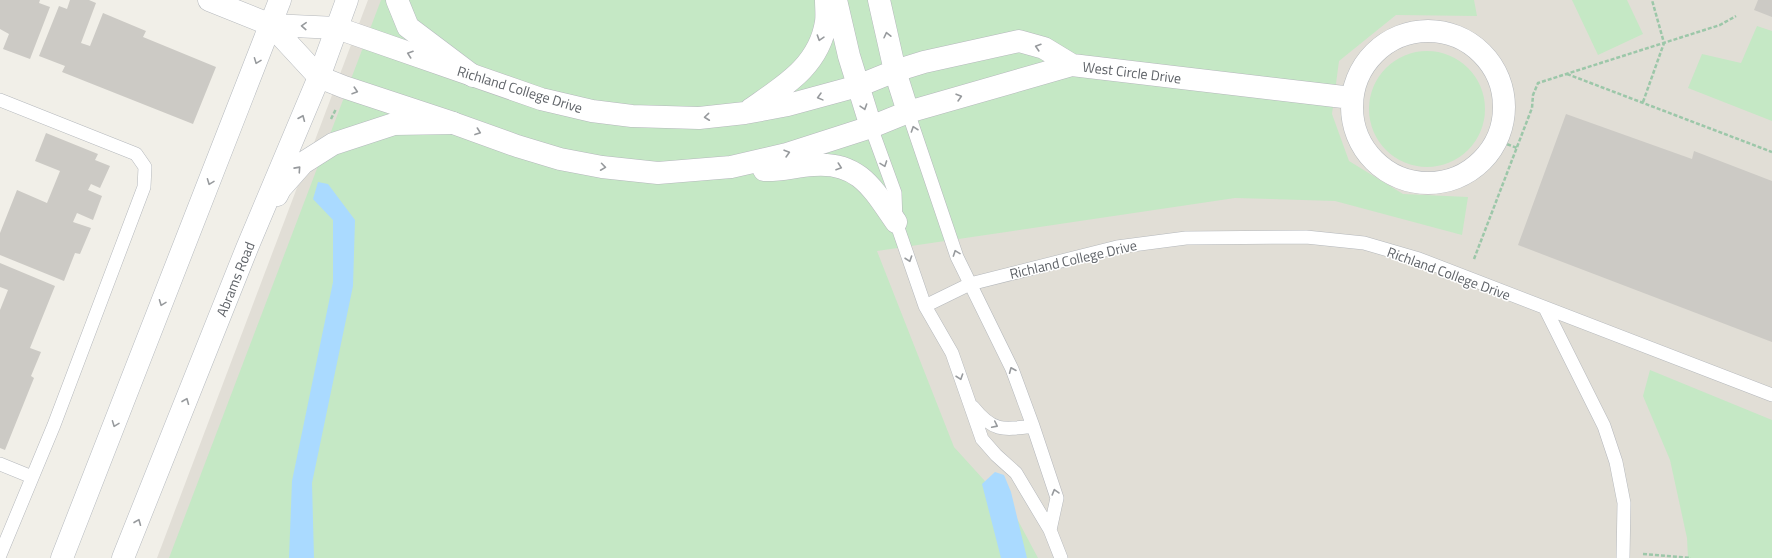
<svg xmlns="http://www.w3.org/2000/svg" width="1772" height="558" viewBox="0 0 1772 558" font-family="'Titillium Web',sans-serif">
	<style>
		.education { fill: #e1ded6 }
		.green { fill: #c5e8c5 }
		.water { fill: #aadaff }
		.building { fill: #cccac5 }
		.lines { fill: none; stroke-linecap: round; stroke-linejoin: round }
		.service-casing { stroke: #b5b8bc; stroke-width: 14 }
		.minor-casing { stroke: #b5b8bc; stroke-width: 23 }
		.secondary-casing { stroke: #b6babf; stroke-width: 23 }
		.path { stroke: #9cc7a9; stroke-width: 2.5; stroke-dasharray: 4 2; stroke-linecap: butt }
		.service { stroke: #fff; stroke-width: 13 }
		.minor { stroke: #fff; stroke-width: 22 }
		.secondary { stroke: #fff; stroke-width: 22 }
		.oneway { stroke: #979a9d }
		.labels { text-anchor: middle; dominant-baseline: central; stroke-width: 3; stroke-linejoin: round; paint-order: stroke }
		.street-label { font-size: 14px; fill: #5f6368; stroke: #fff }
	</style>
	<rect width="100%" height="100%" fill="#f1efe8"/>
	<!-- education -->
	<path class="education" d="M368 0H1772V558H157Z"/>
	<!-- green -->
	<path class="green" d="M381 0H1474L1477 16 1396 15 1339 61 1332 114 1349 161 1403 194 1468 197 1462 235 1335 201 1235 198 877 251 954 447 1014 513 1038 558H169Z
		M1572 0H1627L1643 34 1598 55Z
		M1757 26 1772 31V121L1688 88 1702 54 1741 63Z
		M1369 109a58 58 0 1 1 116 0a58 58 0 1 1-116 0Z
		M1650 370 1772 420V558H1688L1687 538 1670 460 1643 396Z"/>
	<!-- water -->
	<path class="water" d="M318 182 328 184 355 220 353 286 312 483 314 558H289L292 481 333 282V220L313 199Z
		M995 472 1004 475 1011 492 1027 558H1001L982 484Z"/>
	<!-- building -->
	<path class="building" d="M0 0H40L39 3 50 7 30 59 3 49 9 34 0 29Z
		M70 0H89L96 3 81 43 90 46 103 13 146 31 143 37 216 67 193 124 62 72 65 66 39 56 59 6 67 9Z
		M1758 0H1772V17L1754 10Z
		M1566 114 1692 159 1694 151 1772 181V342L1518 245Z
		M46 133 98 154 95 160 110 166 100 188 91 184 88 190 102 196 93 220 77 213 73 222 91 228 80 254 75 253 64 281 0 255V233L17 190 47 203 60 171 35 161Z
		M0 263 55 286 30 348 41 352 31 376 34 378 5 450 0 448V310L8 290 0 287Z"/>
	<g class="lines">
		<defs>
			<path id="service" d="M0 100 136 154 145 167 144 187 54 425 0 555
				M908 112 957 257 1012 369 1033 426 1057 498 1050 530
				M871 127 895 193 896 222 925 306 952 353 982 439 996 455 1016 473 1050 530 1061 558
				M925 306 970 284 1117 247 1186 238 1306 237 1364 243 1419 259 1772 395
				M1545 308 1604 426 1616 462 1624 503 1623 558
				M973 407C993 432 1003 430 1033 426
				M0 464 32 477"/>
			<path id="minor" d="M209 0 271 25 337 28 541 99 592 111 632 116 699 118 745 113 788 105 858 86 895 71 924 62 1019 41 1044 48 1072 65 1352 98
				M836 0 849 56 871 127
				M879 0 895 71 908 112
				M271 25 319 77 344 87 453 123 517 146 560 159 602 167 658 173 731 167 787 154 871 127 908 112 1072 65
				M1352 107a76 76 0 1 1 152 0a76 76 0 1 1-152 0Z
				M751 109C784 86 819 66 826 22 827 15 826 7 826 0
				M764 170C780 171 796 166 813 165 859 161 873 189 896 222"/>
			<path id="secondary" d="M397 0 408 27 473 76
				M277 195 280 189 303 163 333 144 394 124 453 123
				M62 558 280 0
				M123 558 247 248 319 77 347 0"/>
		</defs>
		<!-- service casing -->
		<use href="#service" class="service-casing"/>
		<!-- minor casing -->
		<use href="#minor" class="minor-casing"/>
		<!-- secondary casing -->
		<use href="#secondary" class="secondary-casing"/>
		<!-- path -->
		<path class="path" d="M1567 74 1772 152
			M1643 102 1664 43 1652 0
			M331 119 336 109
			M1496 140 1517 148
			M1474 259 1532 108 1533 95 1538 83 1720 25 1736 16
			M1643 554 1691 558"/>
		<!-- service -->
		<use href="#service" class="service"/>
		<!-- minor -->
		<use href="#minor" class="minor"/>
		<!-- secondary -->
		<use href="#secondary" class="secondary"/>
	</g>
	<!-- one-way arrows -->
	<defs><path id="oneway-chevron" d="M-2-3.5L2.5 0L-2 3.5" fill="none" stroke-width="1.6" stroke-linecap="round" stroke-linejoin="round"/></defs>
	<g class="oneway">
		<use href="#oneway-chevron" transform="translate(304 26) rotate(-177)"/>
		<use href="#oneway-chevron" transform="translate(887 35) rotate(-103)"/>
		<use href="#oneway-chevron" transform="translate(820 38) rotate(108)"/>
		<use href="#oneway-chevron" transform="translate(1038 47) rotate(-163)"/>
		<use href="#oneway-chevron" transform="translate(410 54) rotate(-161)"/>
		<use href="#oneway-chevron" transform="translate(257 61) rotate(111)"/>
		<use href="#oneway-chevron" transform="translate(355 91) rotate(18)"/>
		<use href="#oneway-chevron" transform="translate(820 97) rotate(165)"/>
		<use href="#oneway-chevron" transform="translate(959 97) rotate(-16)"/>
		<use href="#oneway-chevron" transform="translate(864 107) rotate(72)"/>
		<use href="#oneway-chevron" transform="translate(707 117) rotate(174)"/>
		<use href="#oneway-chevron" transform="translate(302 118) rotate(-67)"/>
		<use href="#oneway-chevron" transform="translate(914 129) rotate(-109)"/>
		<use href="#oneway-chevron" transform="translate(478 132) rotate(20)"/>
		<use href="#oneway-chevron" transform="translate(787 153) rotate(-16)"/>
		<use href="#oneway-chevron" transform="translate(884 164) rotate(70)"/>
		<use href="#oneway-chevron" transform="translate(603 167) rotate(8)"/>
		<use href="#oneway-chevron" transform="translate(839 167) rotate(19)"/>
		<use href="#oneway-chevron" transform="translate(298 169) rotate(-48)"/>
		<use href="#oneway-chevron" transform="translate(210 182) rotate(111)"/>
		<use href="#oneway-chevron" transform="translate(956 253) rotate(-110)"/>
		<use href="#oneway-chevron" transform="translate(909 259) rotate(71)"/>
		<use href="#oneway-chevron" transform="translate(162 303) rotate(111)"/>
		<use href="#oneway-chevron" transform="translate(1012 370) rotate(-113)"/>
		<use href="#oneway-chevron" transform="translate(960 377) rotate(71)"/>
		<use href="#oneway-chevron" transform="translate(186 401) rotate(-68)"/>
		<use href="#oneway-chevron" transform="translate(115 424) rotate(111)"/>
		<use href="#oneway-chevron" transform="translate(995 425) rotate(26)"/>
		<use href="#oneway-chevron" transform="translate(1055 492) rotate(-106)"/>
		<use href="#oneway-chevron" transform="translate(138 522) rotate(-68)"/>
	</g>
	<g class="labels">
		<!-- street labels -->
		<g class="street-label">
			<text transform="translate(1132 72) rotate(7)">West Circle Drive</text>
			<text transform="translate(520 89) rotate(17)">Richland College Drive</text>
			<text transform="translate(1073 259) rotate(-13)">Richland College Drive</text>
			<text transform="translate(1449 273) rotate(20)">Richland College Drive</text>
			<text transform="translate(235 279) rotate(-68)">Abrams Road</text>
		</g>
	</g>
</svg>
